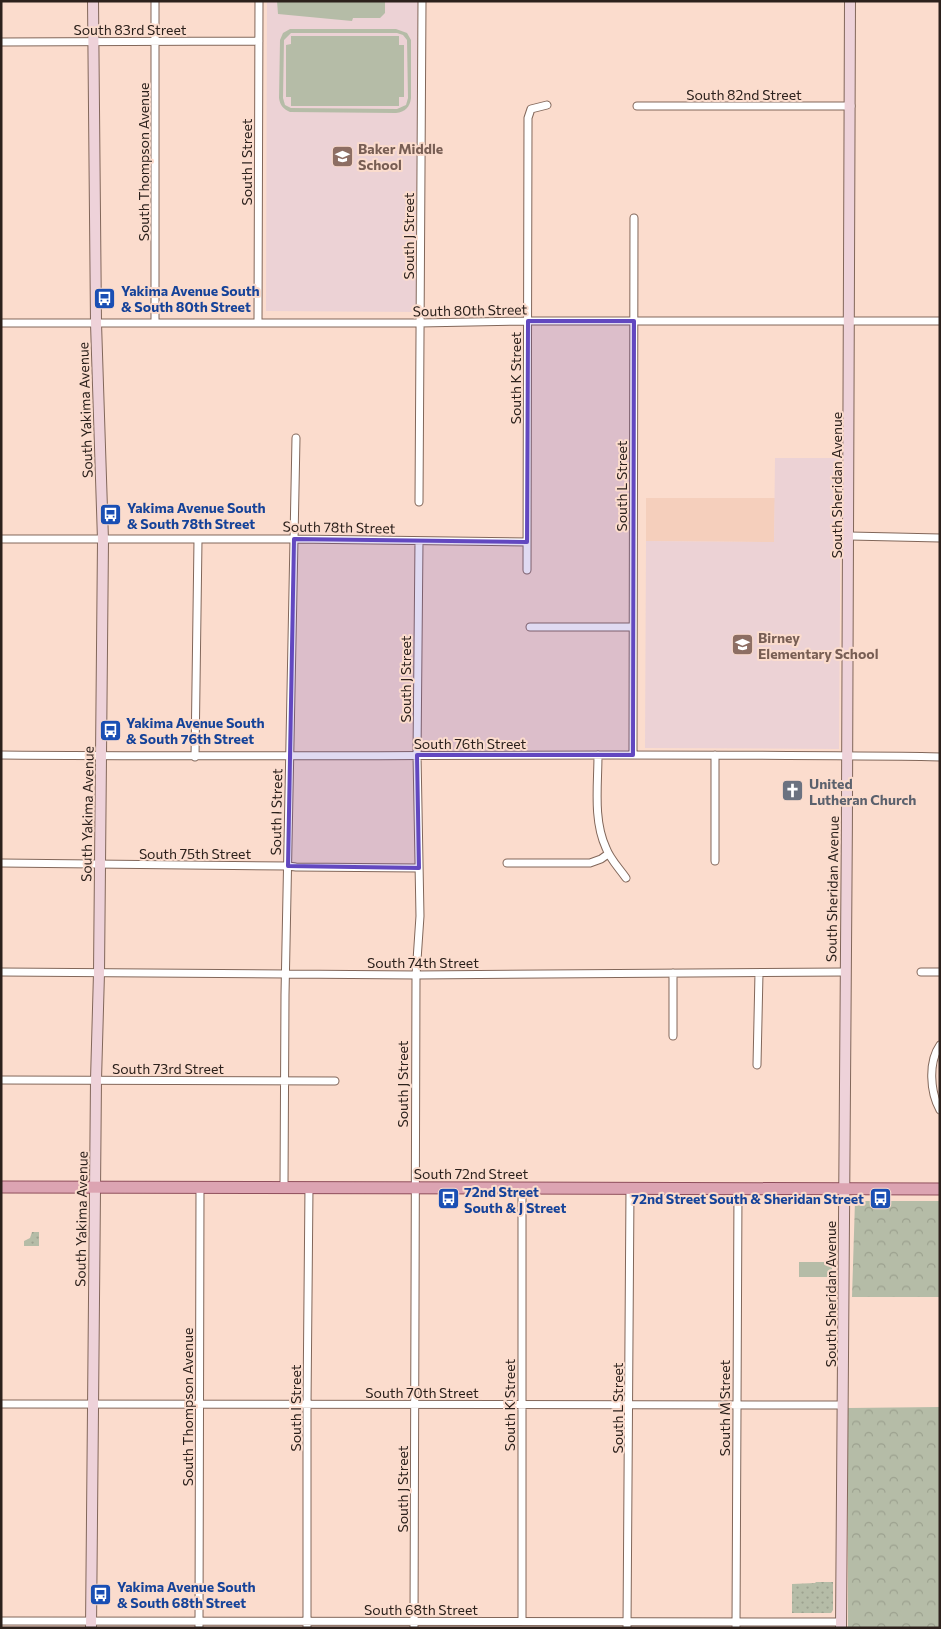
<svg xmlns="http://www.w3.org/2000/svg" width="941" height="1629" viewBox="0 0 941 1629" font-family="Commissioner,sans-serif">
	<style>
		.built { fill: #f5cfbc }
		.education { fill: #ecd2d5 }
		.grass { fill: url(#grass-dots) }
		.forest { fill: url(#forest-crowns) }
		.garden { fill: #b5bca7; fill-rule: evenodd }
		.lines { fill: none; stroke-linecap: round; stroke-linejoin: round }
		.street-casing { stroke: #82675a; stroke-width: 9 }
		.secondary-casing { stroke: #82675a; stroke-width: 12 }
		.primary-casing { stroke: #8f4f5c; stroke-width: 13 }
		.street { stroke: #fff; stroke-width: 7 }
		.secondary { stroke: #eed2d9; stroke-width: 10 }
		.primary { stroke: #dca4b2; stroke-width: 11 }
		.marked { fill: #6248c0; fill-opacity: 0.2; stroke: #6248c0; stroke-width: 4; stroke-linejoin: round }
		.labels { text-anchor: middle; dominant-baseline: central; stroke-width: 4; stroke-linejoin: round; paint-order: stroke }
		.street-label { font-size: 14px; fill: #2c211c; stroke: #fbdccd }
		.education-label { font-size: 14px; font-weight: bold; fill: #785e54; stroke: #fbdccd; text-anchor: start }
		.transit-label { font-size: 14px; font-weight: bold; fill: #164399; stroke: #fbdccd; text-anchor: start }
		.worship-label { font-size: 14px; font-weight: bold; fill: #5b616d; stroke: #fbdccd; text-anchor: start }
	</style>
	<defs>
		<pattern id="grass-dots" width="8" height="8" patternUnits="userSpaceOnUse" patternTransform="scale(1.25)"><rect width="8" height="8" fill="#b5bca7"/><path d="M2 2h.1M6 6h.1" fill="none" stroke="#9ca18f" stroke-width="1.8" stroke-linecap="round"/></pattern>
		<pattern id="forest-crowns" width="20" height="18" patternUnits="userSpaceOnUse" patternTransform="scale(1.25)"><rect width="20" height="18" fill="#b5bca7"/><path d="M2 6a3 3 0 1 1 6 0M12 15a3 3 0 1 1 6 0" fill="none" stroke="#9ca18f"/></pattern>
	</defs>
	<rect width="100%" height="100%" fill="#fbdccd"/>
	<!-- built -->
	<path class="built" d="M646 498H775L774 542 646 541Z"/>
	<!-- education -->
	<path class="education" d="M267 1H418L416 312 266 311Z
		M775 458H841L839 749 645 748 646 541 774 542Z"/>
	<!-- grass -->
	<path class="grass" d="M32 1232H39V1246H24V1241L30 1238Z
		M816 1582H833V1610L831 1613H792V1584L815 1583Z"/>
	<!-- forest -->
	<path class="forest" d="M855 1201H940V1297H852Z
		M940 1407V1628H848V1408Z"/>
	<!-- garden -->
	<path class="garden" d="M277 1H385V13L380 18H353L352 21 278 14Z
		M290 29H396L407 33 411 40V98C410 107 405 112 396 113L290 112C283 109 280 105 279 98L280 40 283 33ZM291 33H397L403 35 407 40 408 98 406 105 397 109 291 108 285 105 283 98 284 40Z
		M291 36H399V45H404V97H399V106H291V97H286V45L291 44Z
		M799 1262H832V1277H799Z"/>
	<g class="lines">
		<defs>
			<path id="street" d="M155 1V322
				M1 42 259 41
				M637 106H851
				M1 323H420L528 321H940
				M258 323 259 1
				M419 502 422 1
				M850 536 940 538
				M1 539H294L527 542
				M527 570 528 118 531 109 547 105
				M530 627H633
				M1 755C314 758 627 752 940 757
				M598 755C598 785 593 820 606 848 610 859 619 868 626 878
				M633 755 634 218
				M195 757 198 540
				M715 861V755
				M1 863 288 866 296 867 419 868
				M507 863H590L601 859 608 854
				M1 972 416 975 845 972
				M921 972H940
				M673 973V1036
				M940 1045C928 1062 930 1092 940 1110
				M757 1065 759 973
				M1 1080 335 1081
				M284 1187 285 995 296 438
				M522 1188V1621
				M1 1404 843 1405
				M1 1621 841 1622
				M199 1628 200 1187
				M307 1628V1405L309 1187
				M414 1628 416 975 420 916 417 755 419 541
				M627 1628 630 1189
				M736 1628 738 1189"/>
			<path id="secondary" d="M91 1628 96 1080 99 973 103 540 96 323 93 1
				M841 1628C843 1086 852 543 850 1"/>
			<path id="primary" d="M1 1187 940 1189"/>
		</defs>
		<!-- street casing -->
		<use href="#street" class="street-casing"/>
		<!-- secondary casing -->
		<use href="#secondary" class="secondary-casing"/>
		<!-- primary casing -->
		<use href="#primary" class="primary-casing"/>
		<!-- street -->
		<use href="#street" class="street"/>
		<!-- secondary -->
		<use href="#secondary" class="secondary"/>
		<!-- primary -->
		<use href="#primary" class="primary"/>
	</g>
	<!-- marked area -->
	<path class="marked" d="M528 321H634L633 755H417L419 868 288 866 294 539 527 542Z"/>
	<!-- icons -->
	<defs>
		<symbol id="school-square" viewBox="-11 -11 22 22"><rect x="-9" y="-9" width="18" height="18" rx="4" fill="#8d6e63" stroke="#fbdccd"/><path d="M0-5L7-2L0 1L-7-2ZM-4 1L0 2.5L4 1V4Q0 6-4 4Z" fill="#fff"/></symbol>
		<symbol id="bus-square" viewBox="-11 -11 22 22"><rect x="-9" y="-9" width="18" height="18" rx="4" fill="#1a4fb4" stroke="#fbdccd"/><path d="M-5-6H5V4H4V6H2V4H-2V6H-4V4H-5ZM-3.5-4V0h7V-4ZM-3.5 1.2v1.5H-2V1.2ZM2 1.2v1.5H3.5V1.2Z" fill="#fff"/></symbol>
		<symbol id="church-square" viewBox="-11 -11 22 22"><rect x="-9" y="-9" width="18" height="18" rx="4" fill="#6b7280" stroke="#fbdccd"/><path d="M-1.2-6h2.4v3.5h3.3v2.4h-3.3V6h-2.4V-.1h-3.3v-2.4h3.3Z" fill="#fff"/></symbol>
	</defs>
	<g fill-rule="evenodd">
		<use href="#school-square" x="330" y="144" width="25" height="25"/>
		<use href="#bus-square" x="92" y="286" width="25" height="25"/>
		<use href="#bus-square" x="98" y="502" width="25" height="25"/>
		<use href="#school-square" x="730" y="632" width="25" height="25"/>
		<use href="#bus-square" x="98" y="718" width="25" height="25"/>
		<use href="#church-square" x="780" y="778" width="25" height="25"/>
		<use href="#bus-square" x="868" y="1186" width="25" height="25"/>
		<use href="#bus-square" x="436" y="1186" width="25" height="25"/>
		<use href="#bus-square" x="88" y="1582" width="25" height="25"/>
	</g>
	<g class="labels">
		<!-- street labels -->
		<g class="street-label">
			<text x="130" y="29">South 83rd Street</text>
			<text x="744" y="94">South 82nd Street</text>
			<text transform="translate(143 162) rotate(-90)">South Thompson Avenue</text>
			<text transform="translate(246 162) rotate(-90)">South I Street</text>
			<text transform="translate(408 236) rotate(-90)">South J Street</text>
			<text transform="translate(470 310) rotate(-1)">South 80th Street</text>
			<text transform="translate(515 378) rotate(-90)">South K Street</text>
			<text transform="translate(85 410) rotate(-92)">South Yakima Avenue</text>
			<text transform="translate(836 485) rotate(-90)">South Sheridan Avenue</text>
			<text transform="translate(621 486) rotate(-90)">South L Street</text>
			<text transform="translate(339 527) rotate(1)">South 78th Street</text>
			<text transform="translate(405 679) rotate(-90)">South J Street</text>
			<text x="470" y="743">South 76th Street</text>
			<text transform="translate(276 812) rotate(-89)">South I Street</text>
			<text transform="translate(87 814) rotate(-89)">South Yakima Avenue</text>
			<text x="195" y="853">South 75th Street</text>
			<text transform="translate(832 889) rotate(-89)">South Sheridan Avenue</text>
			<text x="423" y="962">South 74th Street</text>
			<text x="168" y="1068">South 73rd Street</text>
			<text transform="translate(402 1084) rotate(-90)">South J Street</text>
			<text x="471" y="1173">South 72nd Street</text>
			<text transform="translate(81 1219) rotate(-89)">South Yakima Avenue</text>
			<text transform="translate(830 1294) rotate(-90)">South Sheridan Avenue</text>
			<text x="422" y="1392">South 70th Street</text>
			<text transform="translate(509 1405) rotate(-90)">South K Street</text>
			<text transform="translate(187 1407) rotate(-90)">South Thompson Avenue</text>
			<text transform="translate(295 1408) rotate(-90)">South I Street</text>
			<text transform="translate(617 1408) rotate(-90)">South L Street</text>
			<text transform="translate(724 1408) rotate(-90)">South M Street</text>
			<text transform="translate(402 1489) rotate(-90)">South J Street</text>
			<text x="421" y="1609">South 68th Street</text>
		</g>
		<!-- education labels -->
		<g class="education-label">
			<text x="358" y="148">Baker Middle<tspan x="358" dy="16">School</tspan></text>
			<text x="758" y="637">Birney<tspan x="758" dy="16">Elementary School</tspan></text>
		</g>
		<!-- transit labels -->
		<g class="transit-label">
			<text x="121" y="290">Yakima Avenue South<tspan x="121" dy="16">&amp; South 80th Street</tspan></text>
			<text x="127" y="507">Yakima Avenue South<tspan x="127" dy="16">&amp; South 78th Street</tspan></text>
			<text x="126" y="722">Yakima Avenue South<tspan x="126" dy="16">&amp; South 76th Street</tspan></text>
			<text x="464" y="1191">72nd Street<tspan x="464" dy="16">South &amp; J Street</tspan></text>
			<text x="864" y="1198" text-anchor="end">72nd Street South &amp; Sheridan Street</text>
			<text x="117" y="1586">Yakima Avenue South<tspan x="117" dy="16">&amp; South 68th Street</tspan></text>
		</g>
		<!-- worship labels -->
		<g class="worship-label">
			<text x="809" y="783">United<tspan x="809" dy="16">Lutheran Church</tspan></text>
		</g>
	</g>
	<!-- border -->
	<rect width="941" height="1629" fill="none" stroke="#2c211c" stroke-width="5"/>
</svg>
